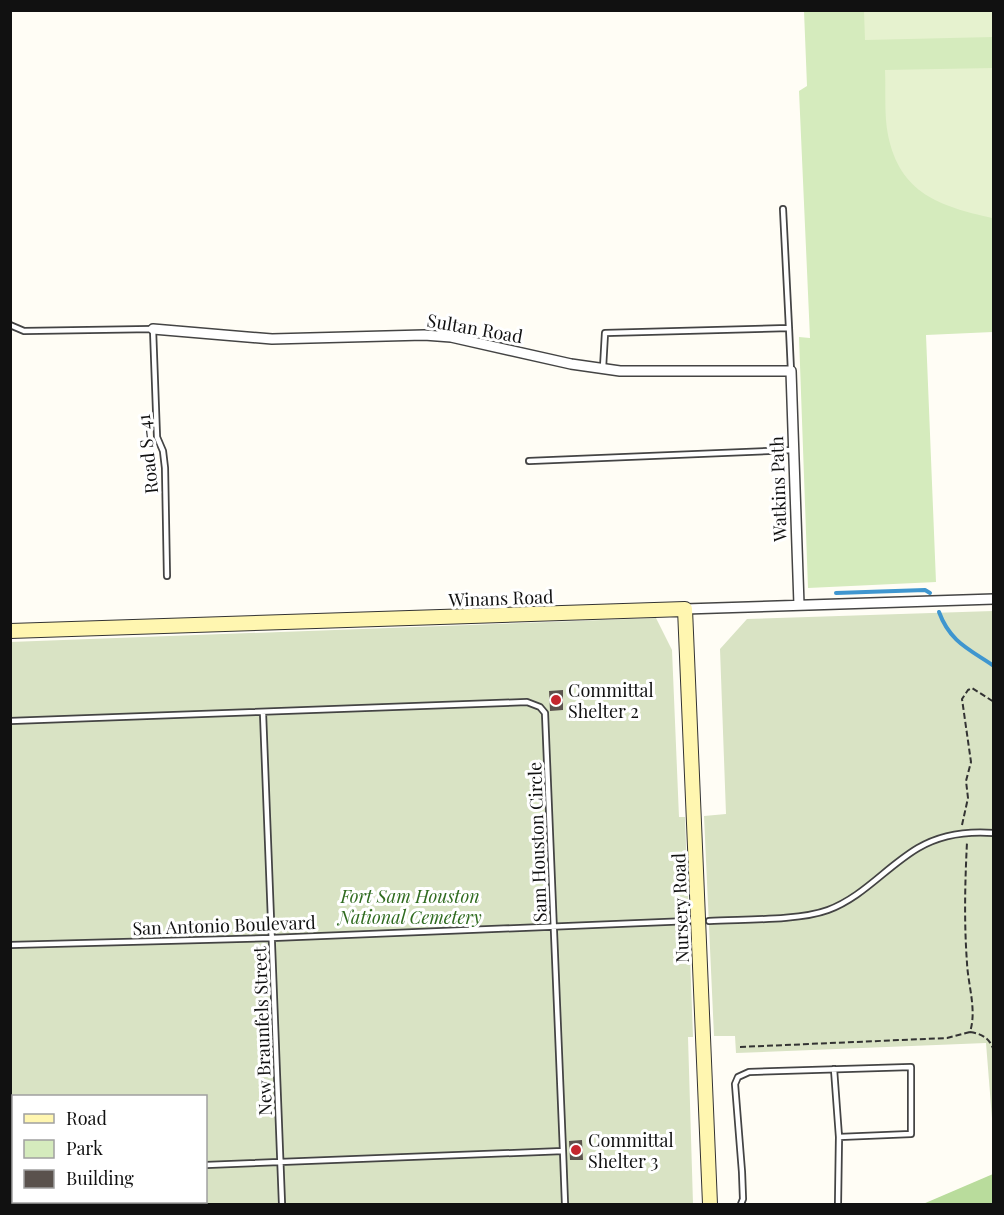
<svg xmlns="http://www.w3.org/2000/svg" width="1004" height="1215" viewBox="0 0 1004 1215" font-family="'Playfair Display',serif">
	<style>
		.green { fill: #d5ebbd }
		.forest { fill: #b9dc9c }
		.cemetery { fill: #d9e3c4; fill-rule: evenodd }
		.pitch { fill: #e6f2cf }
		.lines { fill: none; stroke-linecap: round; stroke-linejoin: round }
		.stream { stroke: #3f96cf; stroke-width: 4 }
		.building { fill: #5a524d }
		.lane-casing { stroke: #444; stroke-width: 8 }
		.street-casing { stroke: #444; stroke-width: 12 }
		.secondary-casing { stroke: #333; stroke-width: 16 }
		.path { stroke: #333; stroke-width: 2; stroke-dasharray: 6 3; stroke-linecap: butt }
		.lane { stroke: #fff; stroke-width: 4.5 }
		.street { stroke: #fff; stroke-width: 9 }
		.secondary { stroke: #fff6b0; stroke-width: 14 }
		.poi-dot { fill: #c4262e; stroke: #fff; stroke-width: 2 }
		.labels { text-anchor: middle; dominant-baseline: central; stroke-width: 6; stroke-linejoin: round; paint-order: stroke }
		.street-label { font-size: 18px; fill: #111; stroke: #fff }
		.poi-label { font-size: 18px; fill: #111; stroke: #fff; text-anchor: start }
		.park-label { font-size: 18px; font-style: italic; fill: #2f6b1f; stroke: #fff }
	</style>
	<rect width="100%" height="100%" fill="#fffdf5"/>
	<!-- green -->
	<path class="green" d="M804 11H993V332L926 335 936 582 808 588 799 337 810 338 799 91 807 86Z"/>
	<!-- forest -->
	<path class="forest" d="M993 1174V1204H923Z"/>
	<!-- cemetery -->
	<path class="cemetery" d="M993 611V1131L986 1043 736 1053 735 1036H714L704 816 726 814 720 649 747 619Z
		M656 618 672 650 679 817H685L693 1037H688L693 1204H11L10 642ZM14 1096H206V1202H14Z"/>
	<!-- pitch -->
	<path class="pitch" d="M864 11H993V37L865 40Z
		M993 68 994 218H992C940 206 900 194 888 135 884 115 886 91 885 70Z"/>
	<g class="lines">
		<!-- stream -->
		<path class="stream" d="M836 593 925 590 930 593
			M939 612C950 642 969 649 994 666"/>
	</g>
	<!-- building -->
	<path class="building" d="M563 690V710L550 711 549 691Z
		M582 1140 583 1160H570L569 1141Z"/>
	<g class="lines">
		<defs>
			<path id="lane" d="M783 209 789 328
				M10 325 24 331 153 329 157 437 163 451 165 468 167 576
				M603 368 605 333 789 328 791 371
				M529 461 794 450
				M263 713 282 1204
				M10 721 527 702 540 707 545 713 563 1151 206 1165
				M709 921C742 919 798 921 828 910 863 897 886 867 918 848 940 835 968 831 994 833
				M10 945 272 938 689 921
				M563 1151 565 1204
				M10 1172H14
				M741 1204 743 1199 742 1172 735 1084 738 1077 749 1072 911 1067V1134L839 1137 834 1069
				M838 1204 839 1137"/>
			<path id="street" d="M153 329 272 339 424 335 451 337 571 364 620 371H791L799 605
				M685 609 994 599"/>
			<path id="secondary" d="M10 631 685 609 710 1204"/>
		</defs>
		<!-- lane casing -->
		<use href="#lane" class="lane-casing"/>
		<!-- street casing -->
		<use href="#street" class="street-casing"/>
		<!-- secondary casing -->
		<use href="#secondary" class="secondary-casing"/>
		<!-- path -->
		<path class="path" d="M962 825 968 798 966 781 971 762 962 699 968 690 972 688 994 702
			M970 1032C982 1034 990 1038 994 1051
			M740 1047 947 1038 970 1032C977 1010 968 985 967 963 964 922 965 882 967 842"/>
		<!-- lane -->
		<use href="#lane" class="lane"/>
		<!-- street -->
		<use href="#street" class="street"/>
		<!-- secondary -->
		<use href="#secondary" class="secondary"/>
	</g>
	<!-- markers -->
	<g class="poi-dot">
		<circle cx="556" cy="700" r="6"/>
		<circle cx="576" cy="1150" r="6"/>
	</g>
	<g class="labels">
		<!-- street labels -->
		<g class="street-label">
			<text transform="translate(475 328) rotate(10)">Sultan Road</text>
			<text transform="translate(147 454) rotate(-96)">Road S-41</text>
			<text transform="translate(778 489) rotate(-92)">Watkins Path</text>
			<text transform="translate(501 598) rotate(-2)">Winans Road</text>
			<text transform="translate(537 842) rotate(-92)">Sam Houston Circle</text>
			<text transform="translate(680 908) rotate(-92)">Nursery Road</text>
			<text transform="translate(224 925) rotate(-2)">San Antonio Boulevard</text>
			<text transform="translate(262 1031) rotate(-92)">New Braunfels Street</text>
		</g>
		<!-- poi labels -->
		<g class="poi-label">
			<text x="568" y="690">Committal<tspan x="568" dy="21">Shelter 2</tspan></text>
			<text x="588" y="1140">Committal<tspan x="588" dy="21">Shelter 3</tspan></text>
		</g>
		<!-- park labels -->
		<g class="park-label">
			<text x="410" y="896">Fort Sam Houston<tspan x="410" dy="21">National Cemetery</tspan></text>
		</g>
	</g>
	<!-- border -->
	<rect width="1004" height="1215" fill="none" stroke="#111111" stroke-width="24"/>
	<!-- legend -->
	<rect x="12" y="1095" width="195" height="108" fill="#ffffff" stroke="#a0a0a0" stroke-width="1.5"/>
	<rect x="24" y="1114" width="30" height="9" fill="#fff6b0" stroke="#a0a0a0" stroke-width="1.5"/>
	<text x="66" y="1125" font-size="18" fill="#111111">Road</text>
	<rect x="24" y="1140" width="30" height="18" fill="#d5ebbd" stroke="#a0a0a0" stroke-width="1.5"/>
	<text x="66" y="1155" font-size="18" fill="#111111">Park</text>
	<rect x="24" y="1170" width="30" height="18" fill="#5a524d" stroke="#a0a0a0" stroke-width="1.5"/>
	<text x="66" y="1185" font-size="18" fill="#111111">Building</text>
</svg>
